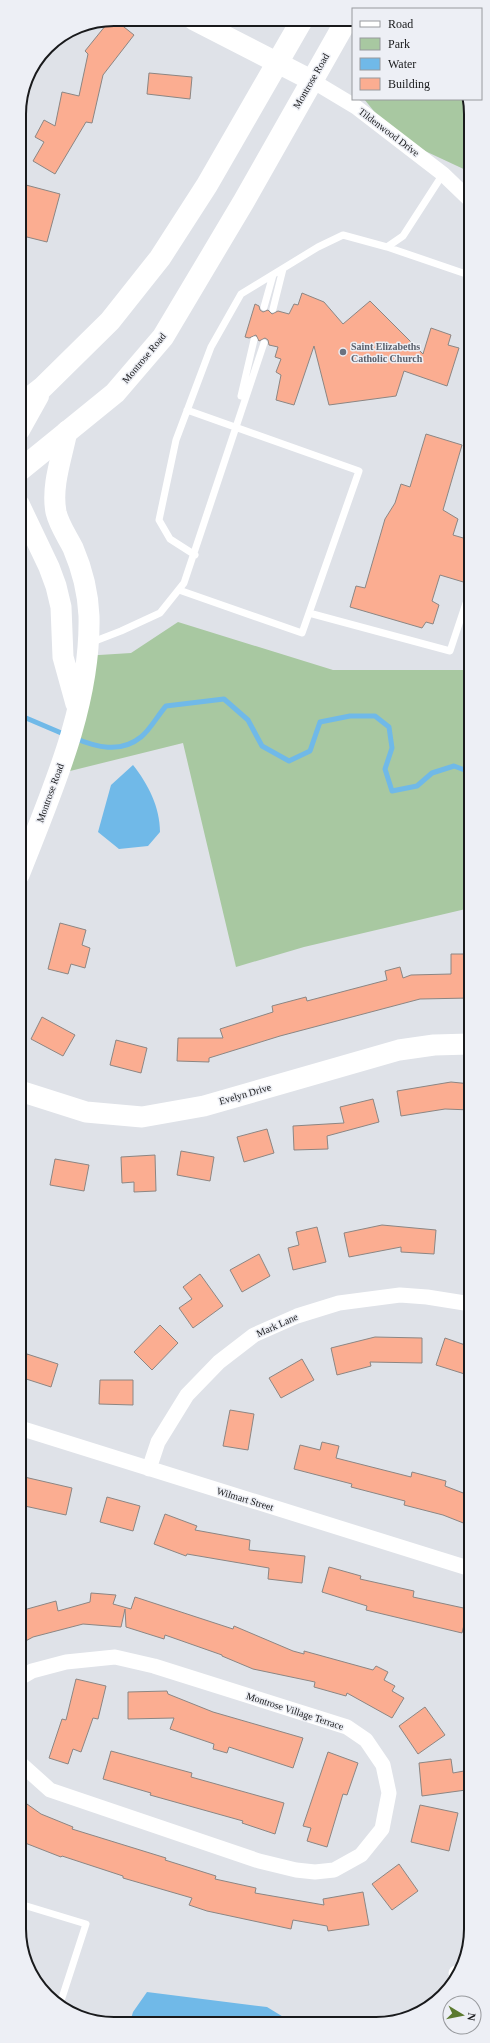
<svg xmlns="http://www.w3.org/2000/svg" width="490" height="2043" viewBox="0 0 490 2043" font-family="Georgia,serif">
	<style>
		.green { fill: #a8c8a1 }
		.water { fill: #70b9e8 }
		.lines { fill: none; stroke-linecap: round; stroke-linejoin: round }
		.stream { stroke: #70b9e8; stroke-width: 5 }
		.building { fill: #fbad91; stroke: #8c8683 }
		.lane { stroke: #fff; stroke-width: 7 }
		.street { stroke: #fff; stroke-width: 15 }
		.secondary { stroke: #fff; stroke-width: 21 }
		.primary { stroke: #fff; stroke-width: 22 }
		.worship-dot { fill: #6b7280; stroke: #edeff5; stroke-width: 1.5 }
		.labels { text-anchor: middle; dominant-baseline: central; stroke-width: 3; stroke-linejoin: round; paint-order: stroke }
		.street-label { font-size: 10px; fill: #191a1c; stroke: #edeff5 }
		.worship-label { font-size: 10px; font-weight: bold; fill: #5b616d; stroke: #edeff5; text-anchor: start }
		.rim { fill: none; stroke: #191a1c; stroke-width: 2 }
	</style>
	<rect width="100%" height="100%" fill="#dfe2e8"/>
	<!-- green -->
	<path class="green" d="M364 99H469L470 172 395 137Z
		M178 622 333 670H465L470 665V908L304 947 236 967 183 743 58 774 83 656 131 653Z"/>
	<!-- water -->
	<path class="water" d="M133 765C148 784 160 807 160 832L148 846 119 849 98 832 111 785Z
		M147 1992 267 2007 285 2018 288 2023 130 2022 133 2012Z"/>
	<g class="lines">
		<!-- stream -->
		<path class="stream" d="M19 715 66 735
			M74 738C96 747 120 754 141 737 150 730 158 715 166 706L224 699 248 720 262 746 289 761 310 751 320 722 350 716H375L389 727 392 748 385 769 392 791 417 786 432 773 454 766 470 772"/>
	</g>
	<!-- building -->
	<path class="building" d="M114 19 134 35 103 75 92 123 86 122 55 174 33 161 44 142 35 137 44 120 55 126 62 92 79 96 88 54 85 51 110 20Z
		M149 73 192 77 190 99 147 94Z
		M26 185 60 194 47 242 19 235V211Z
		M302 293 324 302 343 324 370 301 423 354 431 328 451 335 448 345 459 348 447 386 404 371 396 396 329 405 314 346 294 405 276 400 281 375 276 372 281 359 275 357 278 347 269 345 268 340 265 338 259 341 256 335 249 338 245 337 255 304 259 306 260 310 263 312 268 310 272 314 278 311 289 314 294 304 298 305Z
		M426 434 462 445 443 510 458 519 453 535 470 540V584L440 575 432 601 439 605 433 624 426 622 422 628 350 607 356 586 365 588 385 519 395 503 401 484 410 487Z
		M60 923 86 930 82 945 90 948 85 968 71 964 68 974 48 969Z
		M451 954H470V998L420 999 280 1036 209 1058V1062L177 1061 178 1038H223L220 1029 273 1012 272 1006 306 997 307 1001 387 980 385 971 400 967 403 978 411 975 451 974Z
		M42 1017 75 1035 63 1056 31 1039Z
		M116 1040 147 1048 141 1073 110 1065Z
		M451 1082 471 1084V1110L445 1109 401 1116 397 1091Z
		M373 1099 379 1122 327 1136 328 1149 294 1150 293 1126 344 1123 340 1107Z
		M267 1129 274 1153 244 1162 237 1137Z
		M181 1151 214 1157 210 1181 177 1175Z
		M155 1155 156 1191 134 1192V1182L122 1183 121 1157Z
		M55 1159 89 1165 84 1191 50 1185Z
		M382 1225 436 1230 434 1254 401 1252V1247L349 1257 344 1233Z
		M317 1227 326 1262 293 1270 288 1248 299 1245 296 1232Z
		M259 1254 270 1276 242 1292 230 1270Z
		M200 1274 223 1306 193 1328 179 1308 192 1299 183 1287Z
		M160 1325 178 1343 152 1370 134 1352Z
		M375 1337 422 1338V1363L370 1362 371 1366 337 1375 331 1348Z
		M445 1338 471 1347V1376L436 1365Z
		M27 1354 58 1364 51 1387 20 1377Z
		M302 1359 314 1380 281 1398 269 1378Z
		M100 1380H133V1405L99 1404Z
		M230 1410 254 1414 248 1450 223 1446Z
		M322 1442 339 1446 336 1458 411 1477 412 1472 446 1481 445 1486 471 1496V1526L443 1515 404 1505 405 1501 351 1487 352 1484 294 1469 300 1445 320 1450Z
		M20 1476 72 1488 66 1515 20 1505Z
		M107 1497 140 1506 133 1531 100 1522Z
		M165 1514 197 1526 195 1530 250 1540 249 1550 305 1556 302 1583 268 1579 269 1568 187 1554 186 1556 154 1544Z
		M329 1567 361 1576 360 1579 414 1591 413 1597 468 1609 462 1633 366 1610 367 1606 322 1592Z
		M91 1593 116 1595 113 1604 131 1609 135 1597 233 1629 234 1626 293 1651 304 1654V1651L373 1670 376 1666 388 1672 384 1680 395 1686 392 1691 404 1698 392 1718 347 1693 346 1696 314 1687 315 1682 253 1669 222 1656V1655L165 1635 164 1639 126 1627 125 1609 121 1627 83 1624 33 1637 20 1644V1611L56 1601 58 1611 90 1602Z
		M76 1679 106 1686 98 1719 93 1718 81 1752 73 1749 68 1764 49 1758 62 1719 66 1720Z
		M167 1691 168 1694 213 1712 303 1738 293 1768 229 1747 227 1753 213 1749 214 1744 170 1729 174 1718 128 1719V1692Z
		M425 1707 445 1735 418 1754 399 1726Z
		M111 1751 192 1773 191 1777 284 1803 275 1834 242 1823 243 1821 150 1795 151 1793 103 1779Z
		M328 1752 358 1763 347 1795 343 1794 327 1847 307 1841 311 1828 303 1826Z
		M451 1759 453 1773 464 1771 466 1790 422 1796 419 1763Z
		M20 1799 41 1814 73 1827 72 1829 166 1858 165 1860 216 1876 215 1879 256 1888 255 1893 324 1905 323 1899 363 1892 369 1925 328 1931 327 1926 293 1920 291 1929 207 1911 189 1905 192 1898 123 1878V1876L62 1856 61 1857 20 1841Z
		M420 1805 458 1813 449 1851 411 1842Z
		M399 1864 418 1891 392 1910 372 1884Z"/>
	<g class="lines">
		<!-- lane -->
		<path class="lane" d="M387 247 466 274 470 279
			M264 307 273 275
			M273 309 283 269
			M241 396 254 340
			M195 555 170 539 159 520 176 440 211 347 241 294 318 247 343 235 387 247 403 236 443 174
			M179 590 302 633 359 471 187 410
			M309 613 450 651 466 603
			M90 643 121 631 160 613 184 583 264 343
			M20 1904 86 1924 60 2004"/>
		<!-- street -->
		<path class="street" d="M311 80 356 107 443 174 470 200
			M20 1428 471 1569
			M149 1469 158 1442 187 1395 219 1362 254 1335 297 1316 339 1303 400 1295 427 1297 471 1304
			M20 1678 32 1671 66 1662 115 1657 154 1666 347 1727 366 1740 383 1765 389 1793 382 1829 361 1855 334 1870 315 1872 296 1870 259 1861 50 1790 20 1763
			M456 1973H459"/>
		<!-- secondary -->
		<path class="secondary" d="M194 20 311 80
			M19 504 49 567 56 586 61 607 63 657 76 704
			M19 875C51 793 91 706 89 616 88 592 82 569 73 548 67 536 59 525 56 512 51 486 62 457 67 431
			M20 1091 86 1112 142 1117 204 1106 399 1050 434 1045 470 1044"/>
		<!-- primary -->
		<path class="primary" d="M19 406 42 388 110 321 160 258 207 185 302 20
			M19 430 38 396
			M19 471 115 393 163 337 244 201 346 21"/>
	</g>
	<!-- markers -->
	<circle class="worship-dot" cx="343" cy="352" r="4"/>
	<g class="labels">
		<!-- street labels -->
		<g class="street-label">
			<text transform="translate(311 81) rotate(-60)">Montrose Road</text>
			<text transform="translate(389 132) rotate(37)">Tildenwood Drive</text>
			<text transform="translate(144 358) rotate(-50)">Montrose Road</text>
			<text transform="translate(50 793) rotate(-70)">Montrose Road</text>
			<text transform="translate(245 1094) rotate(-16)">Evelyn Drive</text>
			<text transform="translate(277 1325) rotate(-24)">Mark Lane</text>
			<text transform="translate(245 1499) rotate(17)">Wilmart Street</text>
			<text transform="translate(295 1711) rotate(18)">Montrose Village Terrace</text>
		</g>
		<!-- worship labels -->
		<g class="worship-label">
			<text x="351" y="346">Saint Elizabeths<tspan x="351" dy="12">Catholic Church</tspan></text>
		</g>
	</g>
	<!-- crop -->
	<path d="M0 0H490V2043H0ZM114 26H376A88 88 0 0 1 464 114V1929A88 88 0 0 1 376 2017H114A88 88 0 0 1 26 1929V114A88 88 0 0 1 114 26Z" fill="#edeff5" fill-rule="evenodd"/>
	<path class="rim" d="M114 26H376A88 88 0 0 1 464 114V1929A88 88 0 0 1 376 2017H114A88 88 0 0 1 26 1929V114A88 88 0 0 1 114 26Z"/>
	<!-- legend -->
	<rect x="352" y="8" width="130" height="92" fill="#edeff5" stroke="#989a9e"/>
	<rect x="360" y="21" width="20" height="6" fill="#ffffff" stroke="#989a9e"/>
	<text x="388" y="28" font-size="12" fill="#191a1c">Road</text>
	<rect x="360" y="38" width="20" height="12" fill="#a8c8a1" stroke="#989a9e"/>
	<text x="388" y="48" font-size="12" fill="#191a1c">Park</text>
	<rect x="360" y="58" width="20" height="12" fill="#70b9e8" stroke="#989a9e"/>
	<text x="388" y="68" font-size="12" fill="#191a1c">Water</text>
	<rect x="360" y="78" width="20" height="12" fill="#fbad91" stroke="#989a9e"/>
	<text x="388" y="88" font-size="12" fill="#191a1c">Building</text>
	<!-- north arrow -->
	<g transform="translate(462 2015) rotate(100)"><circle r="19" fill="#edeff5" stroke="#989a9e"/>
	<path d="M0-3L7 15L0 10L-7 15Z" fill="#5b7a2f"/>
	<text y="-6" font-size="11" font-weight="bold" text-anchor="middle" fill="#191a1c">N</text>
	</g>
</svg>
